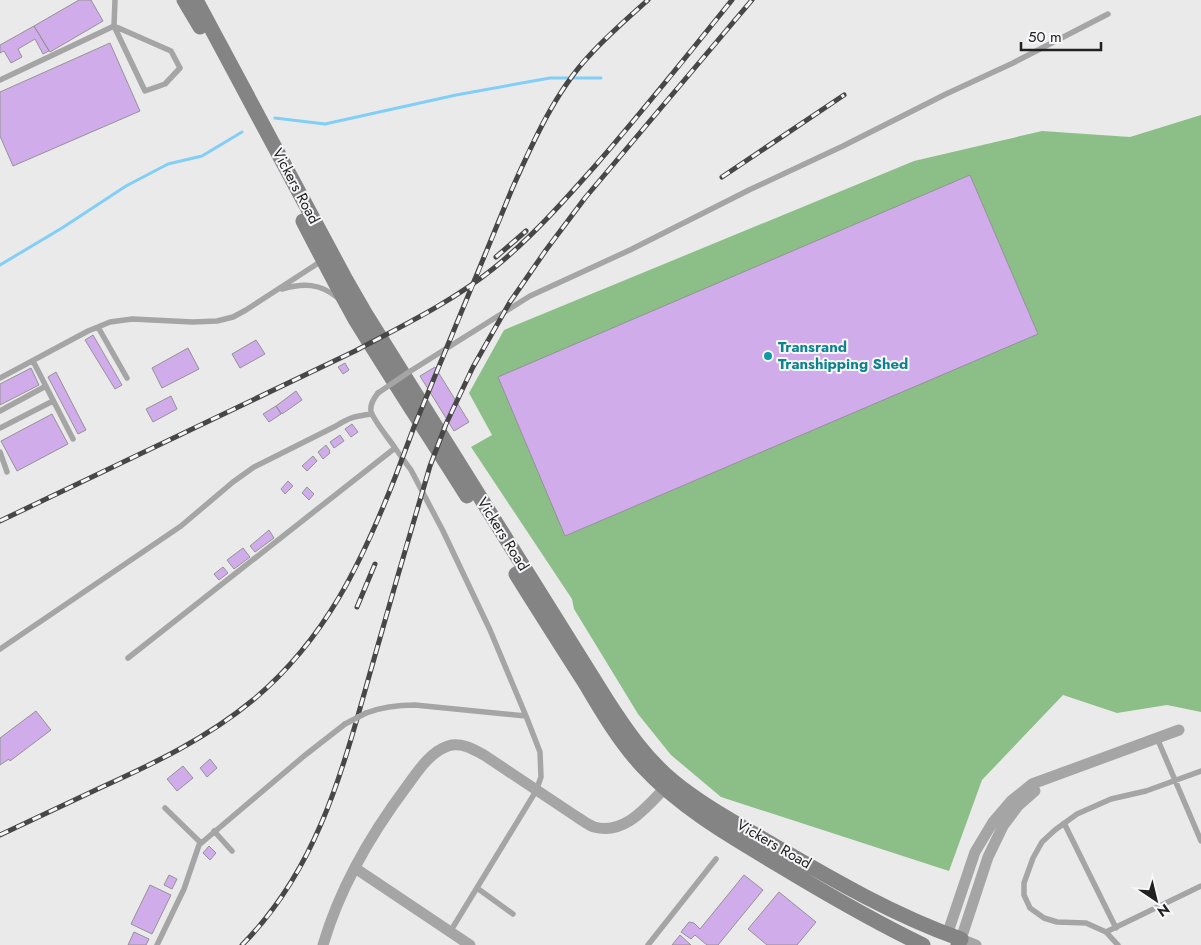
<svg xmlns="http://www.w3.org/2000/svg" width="1201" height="945" viewBox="0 0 1201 945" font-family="Jost,sans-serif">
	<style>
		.forest { fill: #8bbf87 }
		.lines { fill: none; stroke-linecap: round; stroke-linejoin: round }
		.stream { stroke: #81cef7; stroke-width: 3 }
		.building { fill: #d1aceb; stroke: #939394 }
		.service { stroke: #a6a5a5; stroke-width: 5.5 }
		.minor { stroke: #a6a5a5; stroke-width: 11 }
		.secondary { stroke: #858484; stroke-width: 15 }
		.rail-casing { stroke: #474748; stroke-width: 5 }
		.rail { stroke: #f7f7f9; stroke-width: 3; stroke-dasharray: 9; stroke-linecap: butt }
		.service-bridge { stroke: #a6a5a5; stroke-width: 5.5 }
		.culture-dot { fill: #0f9aa8; stroke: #f7f7f9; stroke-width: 2 }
		.labels { text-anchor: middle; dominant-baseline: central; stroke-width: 4; stroke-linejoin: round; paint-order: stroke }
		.street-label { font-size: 15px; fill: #212121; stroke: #f7f7f9 }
		.culture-label { font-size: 15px; font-weight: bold; fill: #0d838f; stroke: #f7f7f9; text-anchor: start }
	</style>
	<rect width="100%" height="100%" fill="#eaeaeb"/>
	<!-- forest -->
	<path class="forest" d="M1201 115V712L1167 705 1117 713 1063 695 982 780 949 871 721 797 671 755 638 714 574 609 572 599 471 447 492 435 469 393 504 330 914 161 1042 131 1130 137Z"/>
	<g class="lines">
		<!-- stream -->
		<path class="stream" d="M275 118 325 124 456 95 550 78H601
			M0 265 62 228 126 186 168 164 202 156 242 132"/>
	</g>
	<!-- building -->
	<path class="building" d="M79 0H91L103 21 50 52 34 26Z
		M34 26 49 51 43 54 35 39 18 49 22 57 11 63 4 51 0 53V45Z
		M110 43 140 111 13 166 0 136V92Z
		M970 175 1038 334 565 536 498 377Z
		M93 335 122 385 115 389 85 340Z
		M256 340 265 354 240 368 232 354Z
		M188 348 199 369 162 388 152 368Z
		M345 363 349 370 343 374 338 367Z
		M435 367 469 422 454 431 420 376Z
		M31 368 39 385 0 405V384Z
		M56 372 86 430 78 434 48 377Z
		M296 391 302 400 282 414 276 406Z
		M171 396 177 409 153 422 146 409Z
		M276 406 281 414 269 422 263 414Z
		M52 414 68 444 17 471 1 441Z
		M352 424 358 432 351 437 345 429Z
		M340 435 344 441 334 448 330 442Z
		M326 445 330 451 329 452 330 453 323 459 318 452Z
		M313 456 317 461 307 471 302 466Z
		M288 481 293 486 285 494 281 489Z
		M307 487 314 494 309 500 302 493Z
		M269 530 274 538 255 552 250 546Z
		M243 548 250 557 234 569 227 560Z
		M223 567 228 573 219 580 214 574Z
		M36 711 51 730 10 761 9 759 0 765V738Z
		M210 759 217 768 207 777 200 768Z
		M183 766 193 778 177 791 167 779Z
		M209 846 216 853 210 860 203 853Z
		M169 875 177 879 172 889 164 885Z
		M744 875 763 890 718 945H707L695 935 691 939 681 932 689 922 694 923 700 929Z
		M150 885 171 895 152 934 131 924Z
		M779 892 816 922 797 945H767L748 929Z
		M134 932 149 939 146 945H128Z
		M680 935 691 945H672Z"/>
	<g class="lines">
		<!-- service -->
		<path class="service" d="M0 80 114 26 171 51 180 68 165 84 145 91 114 26 115 0
			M282 289C303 283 320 283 338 298
			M98 327 127 378
			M33 361 73 439
			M409 372 530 296 630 250 749 190 843 146 946 94 1013 63 1108 14
			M0 378 88 331 110 322 132 319 193 322 217 321 233 317 246 310 323 260
			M0 411 46 386
			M0 428 53 401
			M395 448 411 470 443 531 490 630 526 716 540 752 541 777 536 791 450 932
			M0 452 7 472
			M0 649 181 526 233 482 254 467 336 426C350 417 356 416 372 414
			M128 658 395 448C390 440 373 420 371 411 370 405 374 398 378 393
			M366 713C382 707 397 705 415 705L526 716
			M1157 738 1201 841
			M165 808 201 843
			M1064 823 1116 928
			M214 831 232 851
			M477 888 513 914
			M1106 932 1201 886
			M157 945 184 889 199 845 304 756 345 724
			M648 945 716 859
			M1118 945 1106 932 1086 923 1057 922 1044 918 1030 908 1024 895V883L1033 858 1042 842 1055 830 1077 814 1111 799 1146 791 1201 771"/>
		<!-- minor -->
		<path class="minor" d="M355 868 470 945
			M947 935 975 852 993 822 1011 801 1032 784 1179 730
			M323 945C340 887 371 834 407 786 418 771 430 752 448 746 461 742 473 749 484 755L577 817C582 820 588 825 594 827 627 836 649 803 669 784
			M976 945 961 939 988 857 1003 826 1018 806 1035 791"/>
		<!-- secondary -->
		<path class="secondary" d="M184 0 200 27
			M196 0 346 280 365 313 608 702C627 731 646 759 673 781 702 805 736 823 768 842 830 878 893 915 961 939L958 945
			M303 221C320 254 337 287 355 319 391 378 430 437 467 496
			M516 574C539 611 562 647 585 683 602 712 620 742 643 767 681 808 730 836 777 864 825 893 873 921 923 945"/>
		<defs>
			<path id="rail" d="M722 177 844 95
				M496 257 526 231
				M0 521 355 351C402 326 452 302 494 268 531 238 563 202 595 166 642 112 687 56 732 0
				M357 607 375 564
				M0 835C34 819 68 803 102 787 155 763 207 738 253 700 326 639 362 562 396 475 402 459 408 443 414 427 447 347 480 268 512 189 532 144 555 92 589 56 607 36 628 18 648 0
				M242 945C319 867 343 768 372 666 391 599 410 533 430 466L446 424 473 367 510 302 546 250 585 198 752 0"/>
		</defs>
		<!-- rail casing -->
		<use href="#rail" class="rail-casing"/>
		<!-- rail -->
		<use href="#rail" class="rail"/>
		<!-- service-bridge -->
		<path class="service-bridge" d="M378 393 409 372
			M345 724 366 713"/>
	</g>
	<!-- markers -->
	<circle class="culture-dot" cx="768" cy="356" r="5"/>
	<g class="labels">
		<!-- street labels -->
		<g class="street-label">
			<text transform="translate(296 186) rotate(62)">Vickers Road</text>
			<text transform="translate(503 534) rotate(58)">Vickers Road</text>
			<text transform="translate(774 844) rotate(30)">Vickers Road</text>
		</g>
		<!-- culture labels -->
		<g class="culture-label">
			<text x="778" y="347">Transrand<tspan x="778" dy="17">Transhipping Shed</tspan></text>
		</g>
	</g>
	<!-- north arrow -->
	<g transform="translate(1156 900) rotate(145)" stroke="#f7f7f9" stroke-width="4" paint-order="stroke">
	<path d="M0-4L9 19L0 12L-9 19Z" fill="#212121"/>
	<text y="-8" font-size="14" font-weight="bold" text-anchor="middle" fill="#212121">N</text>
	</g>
	<!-- scale -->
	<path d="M1021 42v8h80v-8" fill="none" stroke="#212121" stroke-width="2.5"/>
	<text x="1028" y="42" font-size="15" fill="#212121" stroke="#f7f7f9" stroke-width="4" paint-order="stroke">50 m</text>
</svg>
